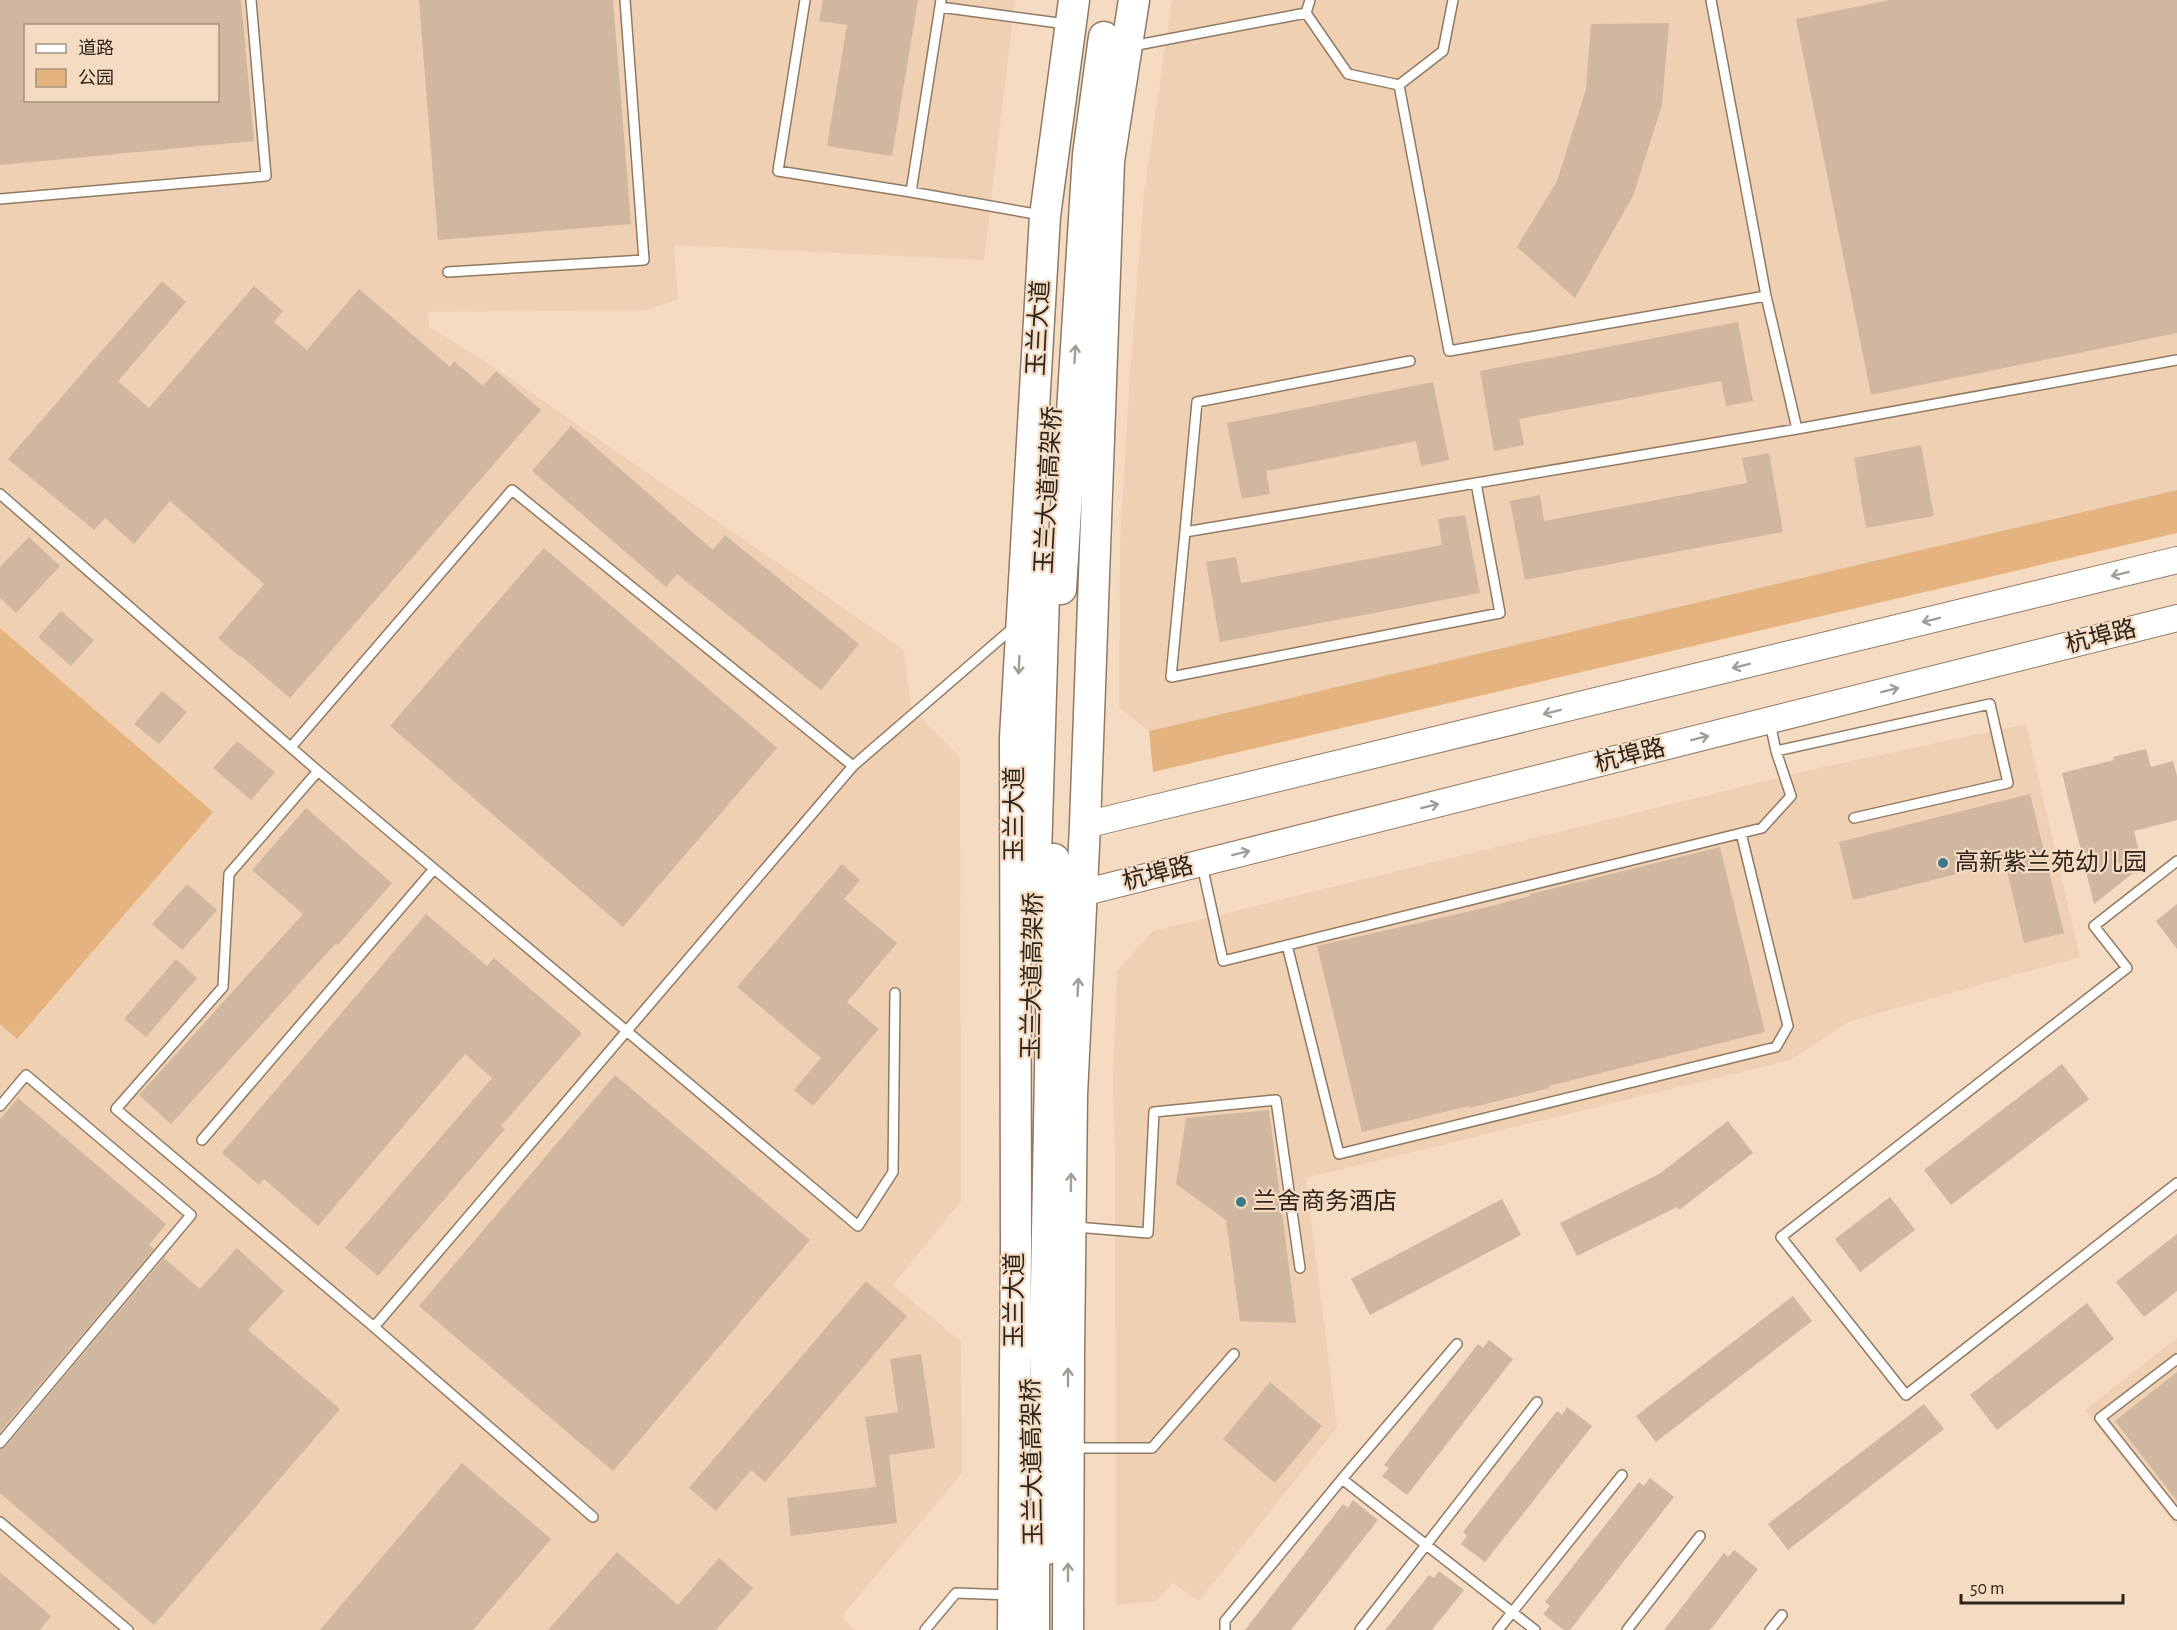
<svg xmlns="http://www.w3.org/2000/svg" width="2177" height="1630" viewBox="0 0 2177 1630" font-family="'Alegreya Sans','Noto Sans SC',sans-serif">
	<style>
		.built { fill: #efd0b2; fill-rule: evenodd }
		.green { fill: #e5b380 }
		.building { fill: #d0b79f; fill-rule: evenodd }
		.lines { fill: none; stroke-linecap: round; stroke-linejoin: round }
		.lane-casing { stroke: #907a63; stroke-width: 12 }
		.secondary-casing { stroke: #907a63; stroke-width: 28 }
		.primary-casing { stroke: #907a63; stroke-width: 33 }
		.lane { stroke: #fff; stroke-width: 9 }
		.secondary { stroke: #fff; stroke-width: 26 }
		.primary { stroke: #fff; stroke-width: 30 }
		.oneway { stroke: #a09c98 }
		.poi-dot { fill: #387b8b; stroke: #f4dbc2; stroke-width: 2 }
		.labels { text-anchor: middle; dominant-baseline: central; stroke-width: 4.5; stroke-linejoin: round; paint-order: stroke }
		.street-label { font-size: 24px; fill: #2d241b; stroke: #f4dbc2 }
		.poi-label { font-size: 24px; fill: #2d241b; stroke: #f4dbc2; text-anchor: start }
	</style>
	<rect width="100%" height="100%" fill="#f4dbc2"/>
	<!-- built -->
	<path class="built" d="M0 0H1015L984 260 674 245 678 299 647 310 428 312 429 327 491 365 904 650 911 707 960 758 961 1201 893 1285 961 1342 962 1473 841 1617 856 1630H0ZM26 26H218V100H26Z
		M1172 0H2177V490L1149 731 1119 707 1120 542 1130 374 1144 193Z
		M2026 724 2080 957 1850 1021 1790 1060 1306 1178 1337 1427 1199 1601 1172 1583 1157 1601 1116 1605 1115 1149 1113 1085 1117 971 1153 931 1815 769Z
		M2177 1338V1527L2085 1410Z"/>
	<!-- green -->
	<path class="green" d="M2177 490V533L1153 772 1149 731Z
		M0 628 213 812 17 1039 0 1024Z"/>
	<!-- building -->
	<path class="building" d="M0 0H241L254 141 0 165ZM26 26H218V100H26Z
		M419 0H613L631 224 438 240Z
		M823 0H918L892 156 827 146 847 25 819 21Z
		M1890 0H2177V333L1871 395 1796 19Z
		M1669 23 1662 105 1633 196 1575 298 1517 247 1557 181 1586 89 1591 24Z
		M162 281 186 302 118 381 149 408 254 286 283 311 274 322 307 350 359 289 450 367 454 361 483 386 496 371 541 410 290 698 241 656 240 657 218 638 264 584 170 501 134 544 105 518 94 530 8 459Z
		M1738 322 1753 401 1726 406 1721 381 1519 419 1524 445 1494 451 1480 371Z
		M1433 382 1449 460 1421 466 1416 441 1266 471 1270 494 1242 499 1227 423Z
		M571 426 713 550 725 535 859 644 821 690 677 574 666 587 532 471Z
		M1921 445 1934 516 1866 528 1854 458Z
		M1769 453 1783 532 1525 580 1510 501 1540 495 1544 521 1747 483 1742 458Z
		M1465 515 1480 593 1220 642 1206 562 1236 557 1241 583 1442 545 1438 519Z
		M29 537 60 566 16 613 0 598V567Z
		M544 548 777 748 623 927 390 726Z
		M61 611 94 640 71 666 38 637Z
		M162 691 187 712 159 744 134 724Z
		M237 741 275 772 251 800 213 768Z
		M2146 749 2151 767 2173 761 2177 776V820L2134 831 2142 866 2094 904 2062 773 2114 760 2113 757Z
		M2030 794 2064 933 2024 943 2005 862 1853 900 1839 842Z
		M306 808 392 883 338 945 336 943 171 1124 139 1095 303 914 252 870Z
		M1720 847 1765 1032 1549 1086 1550 1088 1494 1102 1469 1108V1106L1362 1132 1317 946 1475 910 1530 896V894Z
		M842 864 860 880 844 899 897 943 847 1002 879 1029 813 1106 794 1090 821 1058 737 987Z
		M187 884 217 910 182 950 152 924Z
		M2177 904V949L2156 921Z
		M426 914 487 966 494 958 582 1033 501 1126 505 1129 378 1276 345 1248 492 1078 465 1054 318 1226 264 1179 259 1185 222 1153Z
		M176 959 197 978 146 1037 124 1019Z
		M2062 1064 2089 1099 1951 1205 1924 1170Z
		M615 1075 810 1240 613 1471 419 1306Z
		M18 1098 166 1224 149 1245 154 1249 0 1432V1119Z
		M1269 1110 1296 1323 1240 1321 1226 1220 1176 1184 1186 1118Z
		M1728 1121 1753 1153 1679 1210 1677 1207 1577 1256 1560 1223 1659 1174Z
		M1890 1197 1915 1230 1860 1272 1835 1239Z
		M1502 1199 1521 1235 1370 1315 1351 1279Z
		M2177 1234V1291L2144 1317 2116 1282Z
		M237 1248 284 1291 248 1330 340 1409 154 1625 0 1493V1450L5 1447 164 1258 200 1289Z
		M866 1281 907 1316 765 1482 751 1470 716 1511 689 1488Z
		M1793 1296 1812 1321 1656 1442 1636 1416Z
		M2087 1303 2114 1339 1997 1430 1970 1395Z
		M1489 1340 1513 1359 1407 1495 1382 1476 1389 1468 1384 1465 1478 1344 1483 1348Z
		M921 1354 935 1448 889 1455 897 1523 791 1536 787 1498 876 1487 865 1417 898 1412 890 1359Z
		M2177 1372V1501L2115 1421Z
		M1270 1382 1322 1426 1275 1483 1223 1439Z
		M1924 1404 1944 1429 1788 1550 1768 1524Z
		M1567 1407 1592 1426 1485 1562 1461 1544 1467 1536 1463 1532 1557 1411 1562 1415Z
		M462 1463 551 1539 473 1630H320Z
		M1650 1478 1674 1497 1570 1630H1564L1543 1614 1550 1606 1545 1602 1639 1482 1644 1486Z
		M1353 1500 1378 1520 1291 1630H1245L1343 1504 1348 1508Z
		M1734 1550 1758 1569 1710 1630H1664L1724 1553 1728 1557Z
		M617 1552 678 1605 719 1558 753 1588 716 1630H548Z
		M1439 1571 1464 1590 1432 1630H1385L1429 1575 1434 1578Z
		M0 1572 51 1616 40 1630H0Z"/>
	<g class="lines">
		<defs>
			<path id="lane" d="M805 0 778 171 911 192 941 0
				M940 7 1066 24
				M1306 13 1348 74 1399 85 1443 51 1453 0
				M1306 13 1310 0
				M1132 46 1306 13
				M1399 85 1449 351 1766 296 1711 0
				M911 192 1041 215
				M0 199 266 176 251 0
				M448 272 644 260 625 0
				M1766 296 1797 429 2177 360
				M1410 361 1197 402 1185 532 1797 429
				M0 494 318 771 858 1226 893 1172 895 993
				M1185 532 1171 677 1500 613 1476 483
				M1770 723 1776 751 1990 704 2008 783 1854 818
				M291 747 512 490 853 766
				M318 771 229 874 223 987 116 1109 374 1327
				M2177 861 2094 926 2127 968 1781 1237 1906 1395 2177 1183
				M1202 865 1223 961 1762 828 1791 796 1776 751
				M1287 945 1339 1154 1776 1047 1788 1026 1741 833
				M0 1106 26 1075 191 1215 0 1443
				M202 1140 434 869
				M1076 1227 1148 1233 1154 1112 1276 1100 1300 1268
				M2177 1359 2100 1418 2177 1515
				M1074 1448H1152L1234 1354
				M1342 1479 1457 1344
				M593 1517 374 1327 853 766 1014 627
				M0 1522 128 1630
				M925 1630 956 1593 1010 1595
				M1225 1630V1621L1342 1479 1535 1630
				M1360 1630 1537 1402
				M1498 1630 1622 1475
				M1627 1630 1700 1536
				M1770 1630 1782 1615"/>
			<path id="secondary" d="M1085 825 2177 560
				M1082 893 2177 618"/>
			<path id="primary" d="M1061 589 1088 155 1104 37
				M1035 888 1045 562
				M1034 1524V1630
				M1047 1549 1045 1339 1054 859
				M1013 1630 1016 1245 1015 738 1045 216 1074 0
				M1068 1630 1069 1354 1072 1095 1085 825 1109 161 1134 0"/>
		</defs>
		<!-- lane casing -->
		<use href="#lane" class="lane-casing"/>
		<!-- secondary casing -->
		<use href="#secondary" class="secondary-casing"/>
		<!-- primary casing -->
		<use href="#primary" class="primary-casing"/>
		<!-- lane -->
		<use href="#lane" class="lane"/>
		<!-- secondary -->
		<use href="#secondary" class="secondary"/>
		<!-- primary -->
		<use href="#primary" class="primary"/>
	</g>
	<!-- one-way arrows -->
	<defs><path id="oneway-shaft" d="M-6 0H5M1.5-3L5.5 0L1.5 3" fill="none" stroke-width="1.6" stroke-linecap="round" stroke-linejoin="round" transform="scale(1.5)"/></defs>
	<g class="oneway">
		<use href="#oneway-shaft" transform="translate(1075 354) rotate(-86)"/>
		<use href="#oneway-shaft" transform="translate(2120 574) rotate(166)"/>
		<use href="#oneway-shaft" transform="translate(1931 620) rotate(166)"/>
		<use href="#oneway-shaft" transform="translate(1019 665) rotate(93)"/>
		<use href="#oneway-shaft" transform="translate(1741 666) rotate(166)"/>
		<use href="#oneway-shaft" transform="translate(1890 690) rotate(-14)"/>
		<use href="#oneway-shaft" transform="translate(1552 712) rotate(166)"/>
		<use href="#oneway-shaft" transform="translate(1700 738) rotate(-14)"/>
		<use href="#oneway-shaft" transform="translate(1430 806) rotate(-14)"/>
		<use href="#oneway-shaft" transform="translate(1241 853) rotate(-14)"/>
		<use href="#oneway-shaft" transform="translate(1078 987) rotate(-87)"/>
		<use href="#oneway-shaft" transform="translate(1071 1182) rotate(-89)"/>
		<use href="#oneway-shaft" transform="translate(1068 1377) rotate(-90)"/>
		<use href="#oneway-shaft" transform="translate(1068 1572) rotate(-90)"/>
	</g>
	<!-- markers -->
	<g class="poi-dot">
		<circle cx="1943" cy="863" r="6"/>
		<circle cx="1241" cy="1202" r="6"/>
	</g>
	<g class="labels">
		<!-- street labels -->
		<g class="street-label">
			<text transform="translate(1039 328) rotate(-87)">玉兰大道</text>
			<text transform="translate(1049 490) rotate(-87)">玉兰大道高架桥</text>
			<text transform="translate(2101 637) rotate(-14)">杭埠路</text>
			<text transform="translate(1630 756) rotate(-14)">杭埠路</text>
			<text transform="translate(1015 814) rotate(-90)">玉兰大道</text>
			<text transform="translate(1158 874) rotate(-14)">杭埠路</text>
			<text transform="translate(1033 976) rotate(-89)">玉兰大道高架桥</text>
			<text transform="translate(1015 1300) rotate(-90)">玉兰大道</text>
			<text transform="translate(1033 1462) rotate(-91)">玉兰大道高架桥</text>
		</g>
		<!-- poi labels -->
		<g class="poi-label">
			<text x="1955" y="863">高新紫兰苑幼儿园</text>
			<text x="1253" y="1202">兰舍商务酒店</text>
		</g>
	</g>
	<!-- legend -->
	<rect x="24" y="24" width="195" height="78" fill="#f4dbc2" stroke="#a4927f" stroke-width="1.5"/>
	<rect x="36" y="44" width="30" height="9" fill="#ffffff" stroke="#a4927f" stroke-width="1.5"/>
	<text x="78" y="54" font-size="18" fill="#2d241b">道路</text>
	<rect x="36" y="69" width="30" height="18" fill="#e5b380" stroke="#a4927f" stroke-width="1.5"/>
	<text x="78" y="84" font-size="18" fill="#2d241b">公园</text>
	<!-- scale -->
	<path d="M1961 1594v9h162v-9" fill="none" stroke="#2d241b" stroke-width="3"/>
	<text x="1970" y="1594" font-size="18" fill="#2d241b" stroke="#f4dbc2" stroke-width="4.5" paint-order="stroke">50 m</text>
</svg>
